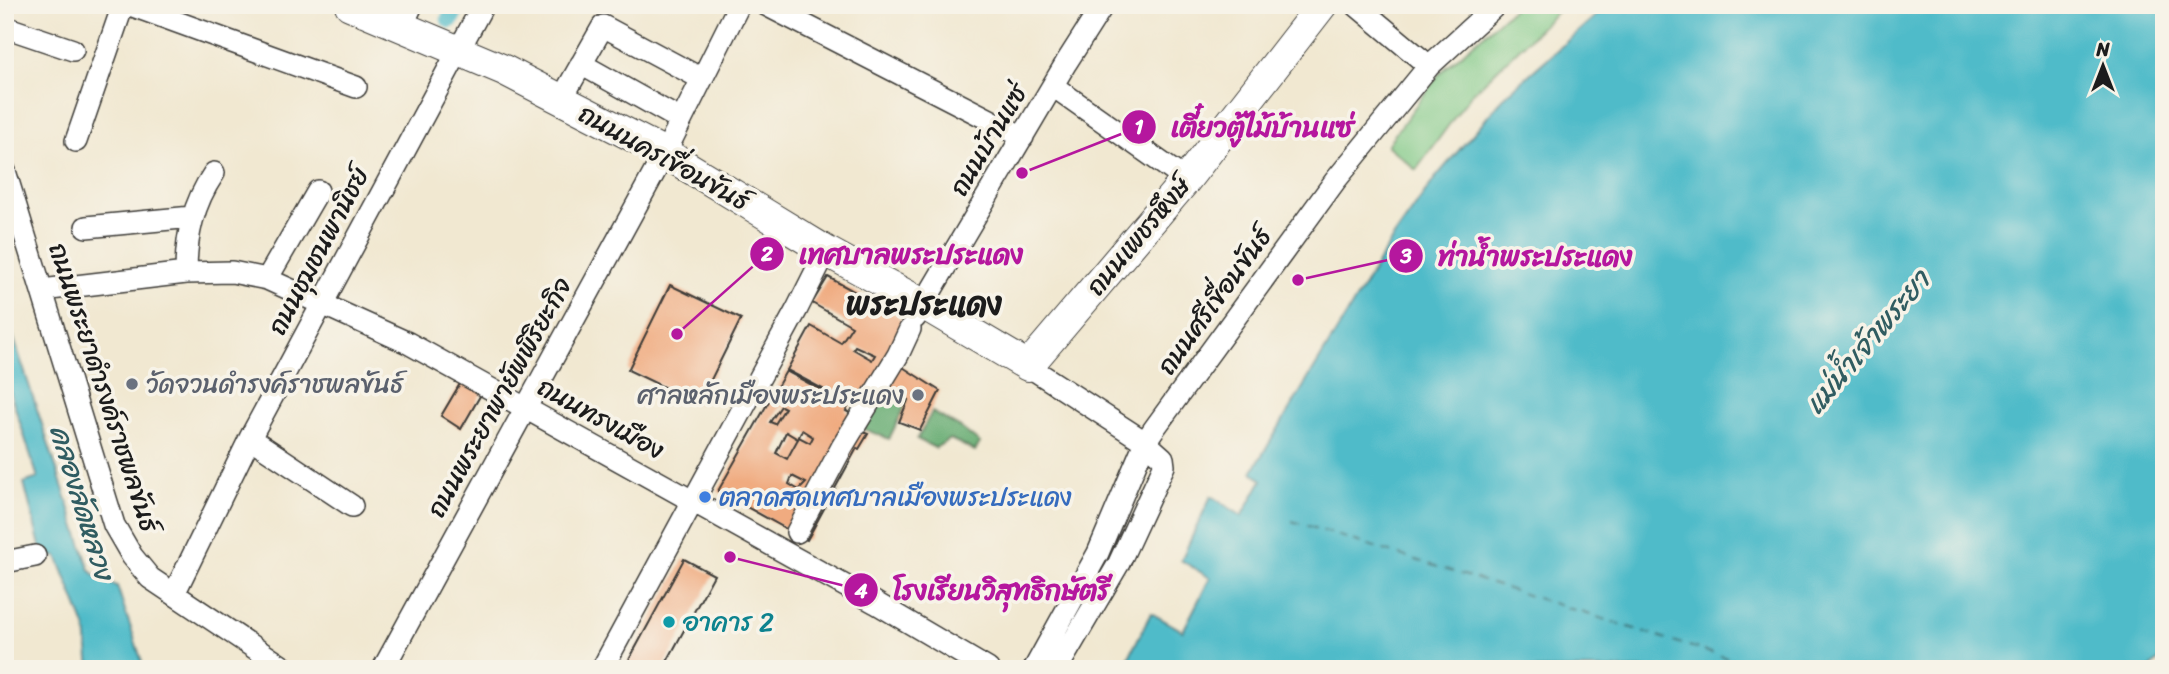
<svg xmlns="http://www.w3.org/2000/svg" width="2169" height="674" viewBox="0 0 2169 674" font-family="Sriracha,'Playpen Sans Thai',sans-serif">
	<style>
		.green { fill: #7ec885; stroke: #4d7250; stroke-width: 2 }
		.forest { fill: #66ac72; stroke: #416447; stroke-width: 2 }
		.water { fill: #4fbbc9; stroke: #366c72; stroke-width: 2 }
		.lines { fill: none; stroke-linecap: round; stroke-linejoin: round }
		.canal { stroke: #4fbbc9; stroke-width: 19 }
		.ferry { stroke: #305c61; stroke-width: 2; stroke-dasharray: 9 7; stroke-linecap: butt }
		.building { fill: #f0ab80; fill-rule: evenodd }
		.street-casing { stroke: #3c3b37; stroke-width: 24 }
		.secondary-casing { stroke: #3c3b37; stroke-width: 32 }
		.street { stroke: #fff; stroke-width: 21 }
		.secondary { stroke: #fff; stroke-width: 30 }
		.worship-dot { fill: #6b7280; stroke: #f7f3e8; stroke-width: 2.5 }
		.shop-dot { fill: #3f7fe0; stroke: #f7f3e8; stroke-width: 2.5 }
		.culture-dot { fill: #0f9aa8; stroke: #f7f3e8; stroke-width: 2.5 }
		.labels { text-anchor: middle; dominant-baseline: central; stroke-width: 7; stroke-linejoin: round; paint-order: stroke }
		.street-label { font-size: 26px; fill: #1c1c1c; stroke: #f7f3e8 }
		.worship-label { font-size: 26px; fill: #5b616d; stroke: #f7f3e8; text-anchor: start }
		.shop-label { font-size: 26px; fill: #366cbe; stroke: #f7f3e8; text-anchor: start }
		.culture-label { font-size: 26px; fill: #0d838f; stroke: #f7f3e8; text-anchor: start }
		.water-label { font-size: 28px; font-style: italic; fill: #305c61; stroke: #f7f3e8 }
		.district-label { font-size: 33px; font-weight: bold; fill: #1c1c1c; stroke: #f7f3e8 }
		.leader { fill: none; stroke: #b5179e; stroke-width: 2.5 }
		.callout-dot { fill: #b5179e; stroke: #f7f3e8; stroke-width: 2.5 }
		.mark-label { font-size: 21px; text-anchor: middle; font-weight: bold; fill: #fff }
		.callout-label { font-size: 28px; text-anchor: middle; font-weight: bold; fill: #b5179e; stroke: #f7f3e8; stroke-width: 7; stroke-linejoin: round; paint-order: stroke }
	</style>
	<rect width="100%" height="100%" fill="#f7f3e8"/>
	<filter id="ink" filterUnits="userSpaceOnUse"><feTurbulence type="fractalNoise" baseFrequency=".0143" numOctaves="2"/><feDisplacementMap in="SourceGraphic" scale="14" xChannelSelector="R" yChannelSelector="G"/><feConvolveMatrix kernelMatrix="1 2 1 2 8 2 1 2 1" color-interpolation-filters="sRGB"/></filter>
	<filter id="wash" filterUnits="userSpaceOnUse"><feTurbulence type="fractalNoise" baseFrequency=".00686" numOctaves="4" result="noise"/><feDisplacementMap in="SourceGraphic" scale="28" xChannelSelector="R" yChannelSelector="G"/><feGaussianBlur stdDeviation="1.57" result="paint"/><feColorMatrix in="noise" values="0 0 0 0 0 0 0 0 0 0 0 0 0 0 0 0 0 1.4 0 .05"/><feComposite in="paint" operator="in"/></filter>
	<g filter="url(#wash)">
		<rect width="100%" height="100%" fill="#f1e8d1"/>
		<!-- green -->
		<path class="green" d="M1517 5H1564L1470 96 1416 170 1387 145 1439 74Z"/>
		<!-- forest -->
		<path class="forest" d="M885 388 908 400 889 439 861 428Z
			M932 412 961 428 980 443 975 451 950 439 935 448 917 439Z"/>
		<!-- water -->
		<path class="water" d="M1608 5H2164V655L2150 669H1123L1151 613 1183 631 1210 578 1181 560 1211 496 1242 516 1262 480 1252 472 1391 241 1436 177 1506 95Z
			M5 312 90 570 98 578 117 586 142 662 140 669H90L86 629 57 556 43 558 24 483 38 478 9 389 5 390Z"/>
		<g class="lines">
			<!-- canal -->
			<path class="canal" d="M450 19 457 5"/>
			<!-- ferry -->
			<path class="ferry" d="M1292 521 1762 669"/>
		</g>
		<g id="blocks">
			<!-- building -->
			<path class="building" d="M828 277 897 315 905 325 862 410 787 370 811 326 841 343 852 326 812 303ZM855 346 875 355 872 360 853 349Z
				M670 285 741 319 699 404 628 370Z
				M898 364 940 391 920 430 899 422 908 400 885 388Z
				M786 371 849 405 846 411 857 417 790 531 718 491ZM781 406 785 408 775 424 770 422ZM802 430 813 437 810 443 799 437 787 459 776 453 786 432 798 439ZM792 476 806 483 799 490 789 484ZM753 492 764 499 765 497 767 499 763 508 761 506 764 500 751 494Z
				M464 377 484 389 461 429 441 416Z
				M855 429 868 434 859 449 857 448 807 540 797 536Z
				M684 559 714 575 663 669H624Z"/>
		</g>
	</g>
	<g filter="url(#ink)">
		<use href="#blocks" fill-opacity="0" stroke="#3c3b37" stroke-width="2"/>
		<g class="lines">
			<defs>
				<path id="street" d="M130 5 356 87
					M766 5 1023 137
					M1356 5 1429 66
					M402 26 412 5
					M5 27 73 50
					M581 64 681 120
					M1053 86 1186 180
					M561 100 603 26 702 79
					M76 141 123 5
					M5 171 114 525 132 556 150 578 286 669
					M86 227 192 217
					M186 273C186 236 193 204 214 173
					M267 279 318 191
					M42 290 186 273 232 272 267 279 408 343 876 603 988 669
					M915 318 1066 63 1103 5
					M1028 366 1145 442 1163 458 1164 466 1119 563 1057 669
					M250 438 352 506
					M797 532 842 447 898 355 910 329
					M5 562 35 556
					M174 594 250 438 483 5
					M383 669 665 153 739 5
					M602 669 797 309 826 251
					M1034 669 1098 553 1145 442 1154 429 1335 181 1429 66 1496 5"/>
				<path id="secondary" d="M350 5 504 70 665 153 826 251 923 304 1028 366 1186 180 1322 5"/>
			</defs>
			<!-- street casing -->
			<use href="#street" class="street-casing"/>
			<!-- secondary casing -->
			<use href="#secondary" class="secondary-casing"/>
			<!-- street -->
			<use href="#street" class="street"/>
			<!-- secondary -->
			<use href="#secondary" class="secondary"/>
		</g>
	</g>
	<!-- markers -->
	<g class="worship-dot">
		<circle cx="132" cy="384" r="7"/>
		<circle cx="918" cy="395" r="7"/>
	</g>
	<circle class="shop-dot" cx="705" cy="497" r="7"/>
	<circle class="culture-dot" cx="669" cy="622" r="7"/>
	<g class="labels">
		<!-- street labels -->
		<g class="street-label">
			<text transform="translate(988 140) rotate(-59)">ถนนบ้านแซ่</text>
			<text transform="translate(664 157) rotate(29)">ถนนนครเขื่อนขันธ์</text>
			<text transform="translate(1138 236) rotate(-50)">ถนนเพชรหึงษ์</text>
			<text transform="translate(318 251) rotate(-62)">ถนนชุมชนพานิชย์</text>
			<text transform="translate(1214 301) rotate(-54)">ถนนศรีเขื่อนขันธ์</text>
			<text transform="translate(104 387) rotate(72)">ถนนพระยาดำรงค์ราชพลขันธ์</text>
			<text transform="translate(499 397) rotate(-61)">ถนนพระยาพายัพพิริยะกิจ</text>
			<text transform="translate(601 418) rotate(29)">ถนนทรงเมือง</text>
		</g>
		<!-- worship labels -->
		<g class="worship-label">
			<text x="146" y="384">วัดจวนดำรงค์ราชพลขันธ์</text>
			<text x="904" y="395" text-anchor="end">ศาลหลักเมืองพระประแดง</text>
		</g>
		<!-- shop labels -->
		<g class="shop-label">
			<text x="719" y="497">ตลาดสดเทศบาลเมืองพระประแดง</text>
		</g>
		<!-- culture labels -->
		<g class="culture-label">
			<text x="683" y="622">อาคาร 2</text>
		</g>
		<!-- water labels -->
		<g class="water-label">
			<text transform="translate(1867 342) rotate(-50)">แม่น้ำเจ้าพระยา</text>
			<text transform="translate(82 502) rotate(73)">คลองลัดหลวง</text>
		</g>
		<!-- district labels -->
		<g class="district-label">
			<text x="924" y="304">พระประแดง</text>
		</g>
	</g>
	<!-- callouts -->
	<path class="leader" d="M1022 173L1139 127M677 334L767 254M1298 280L1406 256M730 557L861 590"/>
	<g class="callout-dot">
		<circle cx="1022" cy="173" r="7"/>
		<circle cx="677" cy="334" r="7"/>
		<circle cx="1298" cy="280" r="7"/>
		<circle cx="730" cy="557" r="7"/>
		<circle cx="1139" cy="127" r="18"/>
		<circle cx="767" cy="254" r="18"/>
		<circle cx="1406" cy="256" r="18"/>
		<circle cx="861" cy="590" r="18"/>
	</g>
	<g class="mark-label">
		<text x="1139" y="134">1</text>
		<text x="767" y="261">2</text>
		<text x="1406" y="263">3</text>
		<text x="861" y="598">4</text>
	</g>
	<g class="callout-label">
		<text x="1262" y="137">เตี๋ยวตู้ไม้บ้านแซ่</text>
		<text x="911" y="264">เทศบาลพระประแดง</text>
		<text x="1535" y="266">ท่าน้ำพระประแดง</text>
		<text x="1001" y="600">โรงเรียนวิสุทธิกษัตรี</text>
	</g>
	<!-- margin -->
	<rect width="2169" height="674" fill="none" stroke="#f7f3e8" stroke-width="28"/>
	<!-- north arrow -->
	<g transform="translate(2103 66)" stroke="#f7f3e8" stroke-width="5" paint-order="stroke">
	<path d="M0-5L12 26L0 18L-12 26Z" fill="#1c1c1c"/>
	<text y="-10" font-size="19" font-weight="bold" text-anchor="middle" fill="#1c1c1c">N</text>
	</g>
</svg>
